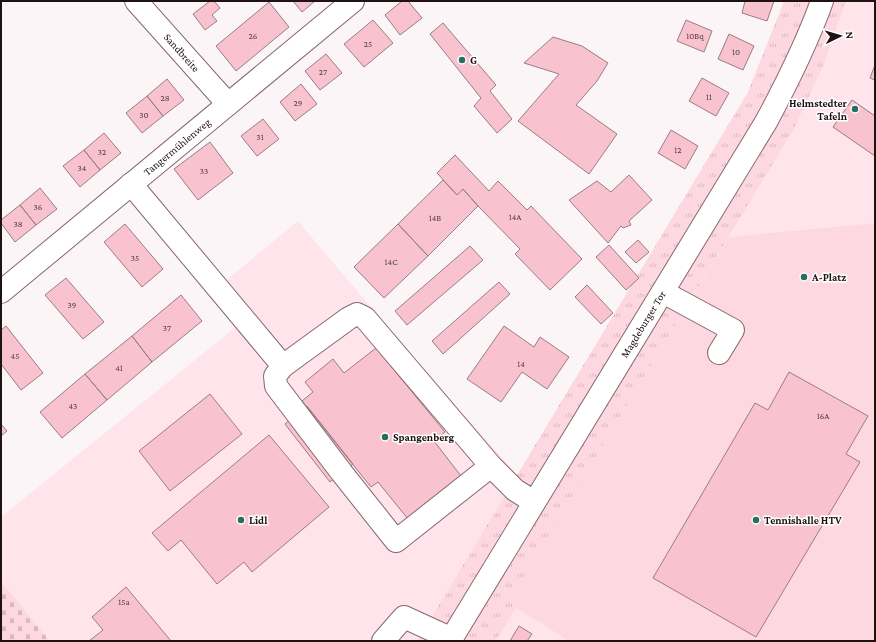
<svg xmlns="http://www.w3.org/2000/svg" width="876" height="642" viewBox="0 0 876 642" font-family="'Crimson Pro',serif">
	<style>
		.built { fill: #ffe4eb }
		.grass { fill: url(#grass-tufts) }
		.cemetery { fill: url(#cemetery-stones) }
		.park { fill: #fed8e1 }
		.building { fill: #f8c2cf; stroke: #9b7c84 }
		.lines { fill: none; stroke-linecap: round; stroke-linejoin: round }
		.minor-casing { stroke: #86676f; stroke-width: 24 }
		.major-casing { stroke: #86676f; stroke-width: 24 }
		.minor { stroke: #fff; stroke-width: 22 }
		.major { stroke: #fff; stroke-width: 22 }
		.poi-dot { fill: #266d62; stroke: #fff; stroke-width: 1.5 }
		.labels { text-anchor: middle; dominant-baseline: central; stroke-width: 3; stroke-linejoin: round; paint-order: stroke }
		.number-label { font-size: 9px; fill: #543e44 }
		.street-label { font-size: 11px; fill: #1e1215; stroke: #fff }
		.poi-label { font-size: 11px; font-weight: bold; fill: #1e1215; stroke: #fff; text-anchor: start }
	</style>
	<defs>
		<pattern id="grass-tufts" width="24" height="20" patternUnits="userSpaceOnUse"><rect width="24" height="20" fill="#fed8e1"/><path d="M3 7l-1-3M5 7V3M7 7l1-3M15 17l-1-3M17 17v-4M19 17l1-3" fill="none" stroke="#d9b8c0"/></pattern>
		<pattern id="cemetery-stones" width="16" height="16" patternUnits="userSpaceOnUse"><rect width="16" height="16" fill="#fed8e1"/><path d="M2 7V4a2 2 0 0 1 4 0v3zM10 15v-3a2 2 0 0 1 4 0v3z" fill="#d9b8c0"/></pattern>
	</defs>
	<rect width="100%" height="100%" fill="#fcf5f7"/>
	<!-- built -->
	<path class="built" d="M846 1H875V223L729 237 794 129 824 64Z
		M298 221 385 324 517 475 417 641H50L1 581V517L237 326 223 283Z
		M516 608 569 641H496Z"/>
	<!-- grass -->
	<path class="grass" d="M784 1H846L824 64 794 129 513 594 516 608 496 641H417L748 92Z"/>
	<!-- cemetery -->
	<path class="cemetery" d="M1 581 50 641H1Z"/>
	<!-- park -->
	<path class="park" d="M875 223V641H569L516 608 512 595 729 237Z"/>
	<!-- building -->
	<path class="building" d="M210 1H214L220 8 212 15 217 21 205 30 193 14Z
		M293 1H315L302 12Z
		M402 1H408L422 18 400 35 385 15Z
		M745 1H774L767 21 742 13Z
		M269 2 289 27 236 71 216 46Z
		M373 20 393 43 364 67 344 44Z
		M686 20 712 31 704 52 677 41Z
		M443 23 496 85 490 91 512 119 497 133 474 106 481 98 430 34Z
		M729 34 754 46 743 70 718 59Z
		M553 37 582 46 608 63 597 81 576 105 617 134 589 174 518 121 559 74 524 63Z
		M326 54 342 73 320 90 305 71Z
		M875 65V80L870 78Z
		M702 78 729 93 716 116 689 101Z
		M167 79 184 100 163 116 147 96Z
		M301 84 317 104 295 121 280 102Z
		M147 96 163 116 142 133 126 113Z
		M852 100 875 116V156L833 127Z
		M263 119 279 139 257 156 241 136Z
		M671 130 698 146 685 169 658 153Z
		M104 133 121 153 100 170 84 150Z
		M210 142 233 173 198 200 174 169Z
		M84 150 100 170 80 187 63 166Z
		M455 155 489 191 498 181 527 210 531 206 582 259 550 290 515 254 520 249 478 206 463 189 457 195 437 173Z
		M629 175 652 200 629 221 631 225 623 228 621 226 608 243 569 200 597 181 611 192Z
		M443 180 457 195 463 189 478 206 428 256 398 224Z
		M40 188 57 209 36 225 20 205Z
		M20 205 36 225 15 242 1 223V220Z
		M125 224 163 269 142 287 104 242Z
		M398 224 428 256 384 298 354 267Z
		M638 240 649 252 636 263 625 252Z
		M609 245 639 278 626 290 596 257Z
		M470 246 483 260 407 325 395 311Z
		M66 278 104 322 83 339 45 295Z
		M499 282 510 294 443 354 432 341Z
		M587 285 613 313 601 324 575 297Z
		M181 295 202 321 152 362 132 336Z
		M6 326 43 373 21 390 1 364V330Z
		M504 326 534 347 540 337 569 357 547 389 522 372 501 402 467 379Z
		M132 336 152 362 107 400 85 374Z
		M376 348 445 432 434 441 461 476 408 519 378 482 371 487 302 401 313 392 305 382 333 359 344 373Z
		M789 372 868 416 846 454 860 462 756 637 653 578 755 403 768 410Z
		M85 374 107 400 62 438 40 412Z
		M210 394 242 434 170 491 139 451Z
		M307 406 353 464 330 482 285 424Z
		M1 424 7 431 1 436Z
		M269 435 329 507 252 572 244 562 217 584 181 540 168 551 152 533Z
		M126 587 171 641H89L103 630 92 617Z
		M519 626 532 634 527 641H510Z"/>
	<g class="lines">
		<defs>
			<g id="minor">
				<path id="s1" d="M136 1 228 104"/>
				<path d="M131 184 283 366"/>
				<path id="s2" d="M1 292 353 1"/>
				<path d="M663 292 733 330 719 353"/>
				<path d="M491 466 365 318 357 314 349 318 283 366 275 376 276 386 342 473 396 541 491 466 515 490 534 502"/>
				<path d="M383 641 404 617 452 639"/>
			</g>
			<g id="major">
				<path id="s3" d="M450 641 766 122C787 83 807 43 822 1"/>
			</g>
		</defs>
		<!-- minor casing -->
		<use href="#minor" class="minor-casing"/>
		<!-- major casing -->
		<use href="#major" class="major-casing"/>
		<!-- minor -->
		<use href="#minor" class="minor"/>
		<!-- major -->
		<use href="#major" class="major"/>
	</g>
	<!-- markers -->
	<g class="poi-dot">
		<circle cx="462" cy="60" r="4"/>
		<circle cx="855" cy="109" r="4"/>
		<circle cx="804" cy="277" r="4"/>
		<circle cx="385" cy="437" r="4"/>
		<circle cx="241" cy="520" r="4"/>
		<circle cx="756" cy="520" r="4"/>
	</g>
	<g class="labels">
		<!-- number labels -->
		<g class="number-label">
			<text x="253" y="36">26</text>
			<text x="695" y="36">10Bq</text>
			<text x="368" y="44">25</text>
			<text x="736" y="52">10</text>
			<text x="323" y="72">27</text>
			<text x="709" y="97">11</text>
			<text x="165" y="98">28</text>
			<text x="298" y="103">29</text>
			<text x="144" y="115">30</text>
			<text x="260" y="137">31</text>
			<text x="678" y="150">12</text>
			<text x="102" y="152">32</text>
			<text x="82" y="168">34</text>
			<text x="204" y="171">33</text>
			<text x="38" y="207">36</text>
			<text x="515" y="217">14A</text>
			<text x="435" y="218">14B</text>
			<text x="18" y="224">38</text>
			<text x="135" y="258">35</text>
			<text x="391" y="262">14C</text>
			<text x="72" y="305">39</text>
			<text x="167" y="328">37</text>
			<text x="15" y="356">45</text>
			<text x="521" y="364">14</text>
			<text x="119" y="368">41</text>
			<text x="73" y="406">43</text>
			<text x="823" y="416">16A</text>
			<text x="124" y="602">15a</text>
		</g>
		<!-- street labels -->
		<g class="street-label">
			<text stroke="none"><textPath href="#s1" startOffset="69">Sandbreite</textPath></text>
			<text stroke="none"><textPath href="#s2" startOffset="228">Tangermühlenweg</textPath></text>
			<text stroke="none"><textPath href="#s3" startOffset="371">Magdeburger Tor</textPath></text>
		</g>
		<!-- poi labels -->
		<g class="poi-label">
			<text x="470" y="60">G</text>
			<text x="847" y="103" text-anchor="end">Helmstedter<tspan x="847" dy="13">Tafeln</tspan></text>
			<text x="812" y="277">A-Platz</text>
			<text x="393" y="437">Spangenberg</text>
			<text x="249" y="520">Lidl</text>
			<text x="764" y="520">Tennishalle HTV</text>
		</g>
	</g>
	<!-- border -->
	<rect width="876" height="642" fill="none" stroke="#1e1215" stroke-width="4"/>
	<!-- north arrow -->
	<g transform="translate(840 36) rotate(85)" stroke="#ffffff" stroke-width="3" paint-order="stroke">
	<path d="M0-3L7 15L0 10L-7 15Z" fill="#1e1215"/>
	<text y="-6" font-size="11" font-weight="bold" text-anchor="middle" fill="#1e1215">N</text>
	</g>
</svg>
